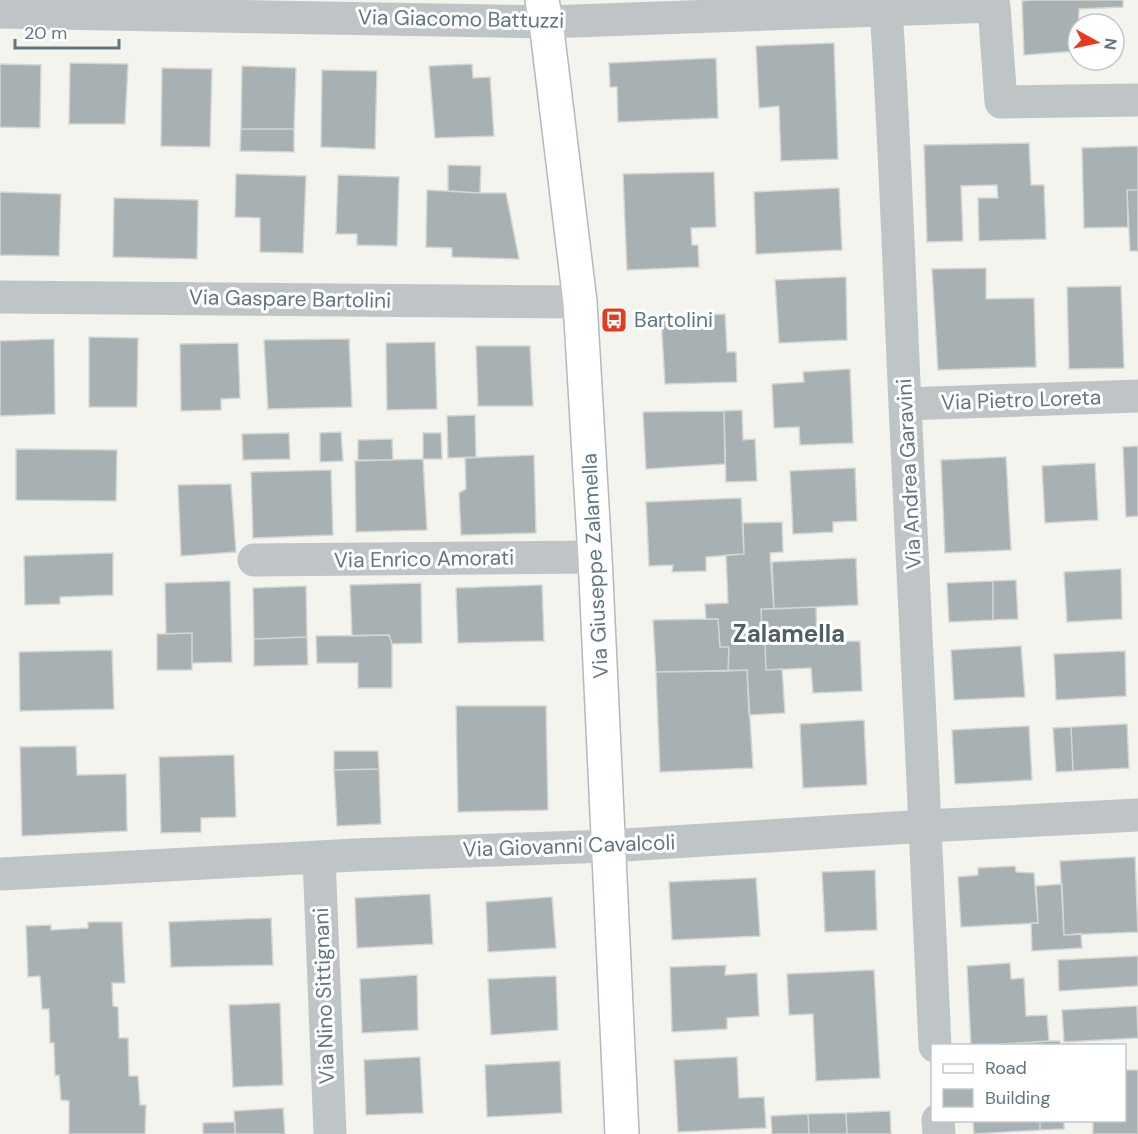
<svg xmlns="http://www.w3.org/2000/svg" width="1138" height="1134" viewBox="0 0 1138 1134" font-family="'DM Sans',sans-serif">
	<style>
		.building { fill: #a7b1b4; stroke: #d5d5d2; stroke-width: 1.5 }
		.lines { fill: none; stroke-linecap: round; stroke-linejoin: round }
		.secondary-casing { stroke: #b3b9bc; stroke-width: 36 }
		.street { stroke: #bfc4c6; stroke-width: 33 }
		.secondary { stroke: #fff; stroke-width: 33 }
		.labels { text-anchor: middle; dominant-baseline: central; stroke-width: 6; stroke-linejoin: round; paint-order: stroke }
		.street-label { font-size: 21px; fill: #627681; stroke: #fff }
		.poi-label { font-size: 21px; fill: #627681; stroke: #fff; text-anchor: start }
		.quarter-label { font-size: 24px; font-weight: bold; fill: #505f66; stroke: #fff }
	</style>
	<rect width="100%" height="100%" fill="#f4f4ef"/>
	<!-- building -->
	<path class="building" d="M1033 0H1123V7L1079 9 1078 51 1024 55 1022 1Z
		M834 43 838 159 781 161 779 106 759 108 756 46Z
		M716 58 718 118 618 122 617 87H610L609 63Z
		M70 63 128 64 125 124H69Z
		M0 64 41 65 40 128 0 127Z
		M472 64 473 78 490 77 494 136 435 138 429 66Z
		M242 66 296 68 294 129H241Z
		M162 68 212 69 210 147 161 146Z
		M322 70 377 71 375 149 321 147Z
		M241 129H294V152L240 151Z
		M1029 143 1031 185H1044L1046 239 979 241 978 198H998L997 185 961 186 963 241 927 242 924 145Z
		M1138 146V190H1127L1128 227 1084 228 1082 148Z
		M448 165 481 166 480 193 448 191Z
		M714 172 716 227 691 228 692 245H698L699 267 627 270 623 174Z
		M236 174 306 176 303 253 260 252V218L235 217Z
		M338 175 399 177 397 246 357 245V234H336Z
		M839 188 842 250 756 254 754 192Z
		M427 190 480 193H506L519 259 452 257V248L426 247Z
		M1127 190H1138V251H1130Z
		M0 192 61 194 59 256 0 255Z
		M114 198 198 200 197 259 113 257Z
		M986 268V299L1034 298 1036 367 938 370 932 269Z
		M846 277 847 340 779 343 775 280Z
		M1121 286 1124 368 1069 369 1067 287Z
		M725 314 727 352H736L737 382 665 384 661 317Z
		M89 337 138 338 137 407H89Z
		M54 339 55 414 0 416V341Z
		M349 339 352 407 268 409 264 340Z
		M435 342 437 409 387 410 386 343Z
		M238 343 240 398 221 399V410L181 411 180 344Z
		M476 346H530L533 406H478Z
		M850 369 853 443 800 445 799 427 774 428 772 384 804 382 803 372Z
		M742 410 743 440 755 439 757 481 726 482 724 411Z
		M724 411 725 464 646 469 643 412Z
		M475 415 476 457 448 458 447 416Z
		M341 432 343 461 320 462V433Z
		M289 433 290 459 243 460 242 434Z
		M423 433H441L442 459H423Z
		M392 439 393 460H358V440Z
		M1138 446V516L1126 517 1123 447Z
		M16 449 117 450 116 501 16 500Z
		M534 455 536 533 461 535 459 493 466 489 465 458Z
		M1006 457 1011 550 945 553 941 460Z
		M423 459 427 530 356 532 355 461Z
		M1095 463 1098 520 1045 523 1042 466Z
		M855 468 857 521 833 522V532L793 534 790 471Z
		M331 470 333 535 253 538 251 472Z
		M231 484 236 552 181 556 178 485Z
		M741 498 744 554 706 557V571L672 572 673 565 649 566 646 502Z
		M782 522 783 552 770 553 774 609H761L762 631 775 630 776 644H765L766 670 782 669 785 713 749 715 747 670 728 671 729 647H720L718 619H706L705 604 728 603 726 555 744 554 743 523Z
		M113 553V595L60 597V604L25 605 24 556Z
		M856 558 858 605 774 609 772 562Z
		M1121 569 1122 619 1067 622 1064 572Z
		M1016 580 1018 619 993 620V581Z
		M230 581 232 662 192 663V633L166 634 165 583Z
		M993 581V620L949 622 947 583Z
		M421 583 422 643 392 644 389 635 352 636 350 585Z
		M542 585 544 641 458 643 456 588Z
		M306 586 307 637 254 639 253 588Z
		M816 607 817 643 776 644 775 630 762 631 761 609Z
		M718 619 720 647H729L728 671 656 672 653 620Z
		M192 633V670H157V634Z
		M389 635 392 644V688H358V663H317L316 636Z
		M307 637 308 665 254 666V639Z
		M860 641 862 691 813 693 811 668 766 670 765 644Z
		M1021 646 1025 697 954 700 951 650Z
		M112 650 114 709 20 711 19 652Z
		M1125 651 1126 696 1056 700 1054 654Z
		M747 670 753 768 660 772 656 672Z
		M456 706H546L548 810 458 812Z
		M864 720 867 785 803 788 800 724Z
		M1127 724 1129 768 1073 771 1071 727Z
		M1029 726 1032 780 955 784 952 730Z
		M1071 727 1073 771 1056 772 1053 728Z
		M76 746 77 775 126 774 127 831 22 836 20 747Z
		M334 751H378L379 769 334 770Z
		M234 755 236 817 201 818V832L161 833 159 757Z
		M379 769 381 824 337 826 334 770Z
		M1135 857 1138 932 1064 935 1060 861Z
		M1015 866 1016 872 1034 873 1038 923 961 927 958 877 978 875V868Z
		M875 870 877 930 825 932 822 872Z
		M756 878 760 936 672 940 669 882Z
		M1062 884 1064 935 1081 934 1082 948 1032 951 1031 923H1038L1036 886Z
		M430 894 433 944 357 948 355 898Z
		M552 897 556 948 488 952 486 902Z
		M271 918 273 965 171 967 169 922Z
		M88 922H122L125 983H112L113 1006 118 1007 119 1038H128L129 1076H138L140 1105H146L145 1134H69V1101L61 1100 59 1075 55 1076 54 1043H50L49 1009H42L40 976 28 977 26 926 51 925V930L88 928Z
		M1138 956V986L1059 991 1058 960Z
		M1010 963 1011 979 1024 978 1026 1016 1047 1015 1049 1041 971 1046 967 966Z
		M726 965 725 975 757 973 759 1016 727 1018V1029L672 1032 670 967Z
		M874 970 880 1078 816 1081 813 1014 789 1015 787 974Z
		M417 975 418 1030 362 1033 360 979Z
		M556 976 558 1030 491 1035 488 979Z
		M280 1003 283 1085 233 1087 229 1005Z
		M1137 1006 1138 1038 1064 1042 1062 1010Z
		M1049 1041H1060V1046H1019V1043Z
		M420 1057 423 1113 366 1115 364 1060Z
		M737 1057 739 1098 764 1097 766 1128 678 1132 674 1060Z
		M560 1061 562 1113 487 1117 485 1065Z
		M1124 1070H1138V1134H1093V1120H1124Z
		M283 1108 285 1134H235L234 1111Z
		M890 1111 891 1134H847L846 1113Z
		M846 1113 847 1134H809L808 1114Z
		M808 1114 809 1134H772L771 1116Z
		M973 1120H1040V1130L974 1134Z
		M1040 1120H1064V1129L1040 1130Z
		M235 1122V1134H203V1123Z"/>
	<g class="lines">
		<defs>
			<path id="secondary" d="M542 0 546 22 580 302 595 557 622 1134"/>
		</defs>
		<!-- secondary casing -->
		<use href="#secondary" class="secondary-casing"/>
		<!-- street -->
		<path class="street" d="M886 9C895 141 899 273 905 405 915 619 926 832 935 1046
			M0 12 546 22 994 6 1001 102 1138 100
			M0 297 580 302
			M905 404 1138 396
			M254 560 595 557
			M319 857 330 1134
			M0 874 355 855 609 846 926 826 1138 815
			M938 1120 939 1134"/>
		<!-- secondary -->
		<use href="#secondary" class="secondary"/>
	</g>
	<!-- icons -->
	<defs>
		<symbol id="bus-square" viewBox="-11 -11 22 22"><rect x="-9" y="-9" width="18" height="18" rx="4" fill="#e7391d" stroke="#fff"/><path d="M-5-6H5V4H4V6H2V4H-2V6H-4V4H-5ZM-3.5-4V0h7V-4ZM-3.5 1.2v1.5H-2V1.2ZM2 1.2v1.5H3.5V1.2Z" fill="#fff"/></symbol>
	</defs>
	<g fill-rule="evenodd">
		<use href="#bus-square" x="599" y="305" width="30" height="30"/>
	</g>
	<g class="labels">
		<!-- street labels -->
		<g class="street-label">
			<text transform="translate(461 19) rotate(1)">Via Giacomo Battuzzi</text>
			<text transform="translate(290 299) rotate(1)">Via Gaspare Bartolini</text>
			<text transform="translate(1021 400) rotate(-2)">Via Pietro Loreta</text>
			<text transform="translate(909 474) rotate(-93)">Via Andrea Garavini</text>
			<text transform="translate(424 559) rotate(-1)">Via Enrico Amorati</text>
			<text transform="translate(595 566) rotate(-93)">Via Giuseppe Zalamella</text>
			<text transform="translate(569 846) rotate(-2)">Via Giovanni Cavalcoli</text>
			<text transform="translate(324 996) rotate(-92)">Via Nino Sittignani</text>
		</g>
		<!-- poi labels -->
		<g class="poi-label">
			<text x="634" y="320">Bartolini</text>
		</g>
		<!-- quarter labels -->
		<g class="quarter-label">
			<text x="789" y="633">Zalamella</text>
		</g>
	</g>
	<!-- legend -->
	<rect x="931" y="1044" width="195" height="78" fill="#ffffff" stroke="#c0c8cd" stroke-width="1.5"/>
	<rect x="943" y="1064" width="30" height="9" fill="#ffffff" stroke="#c0c8cd" stroke-width="1.5"/>
	<text x="985" y="1074" font-size="18" fill="#627681">Road</text>
	<rect x="943" y="1089" width="30" height="18" fill="#a7b1b4" stroke="#c0c8cd" stroke-width="1.5"/>
	<text x="985" y="1104" font-size="18" fill="#627681">Building</text>
	<!-- north arrow -->
	<g transform="translate(1096 42) rotate(98)"><circle r="28" fill="#ffffff" stroke="#c0c8cd" stroke-width="1.5"/>
	<path d="M0-4.5L10 22L0 15L-10 22Z" fill="#e7391d"/>
	<text y="-9" font-size="16" font-weight="bold" text-anchor="middle" fill="#627681">N</text>
	</g>
	<!-- scale -->
	<path d="M15 39v9h104v-9" fill="none" stroke="#627681" stroke-width="3"/>
	<text x="24" y="39" font-size="18" fill="#627681" stroke="#ffffff" stroke-width="4.5" paint-order="stroke">20 m</text>
</svg>
